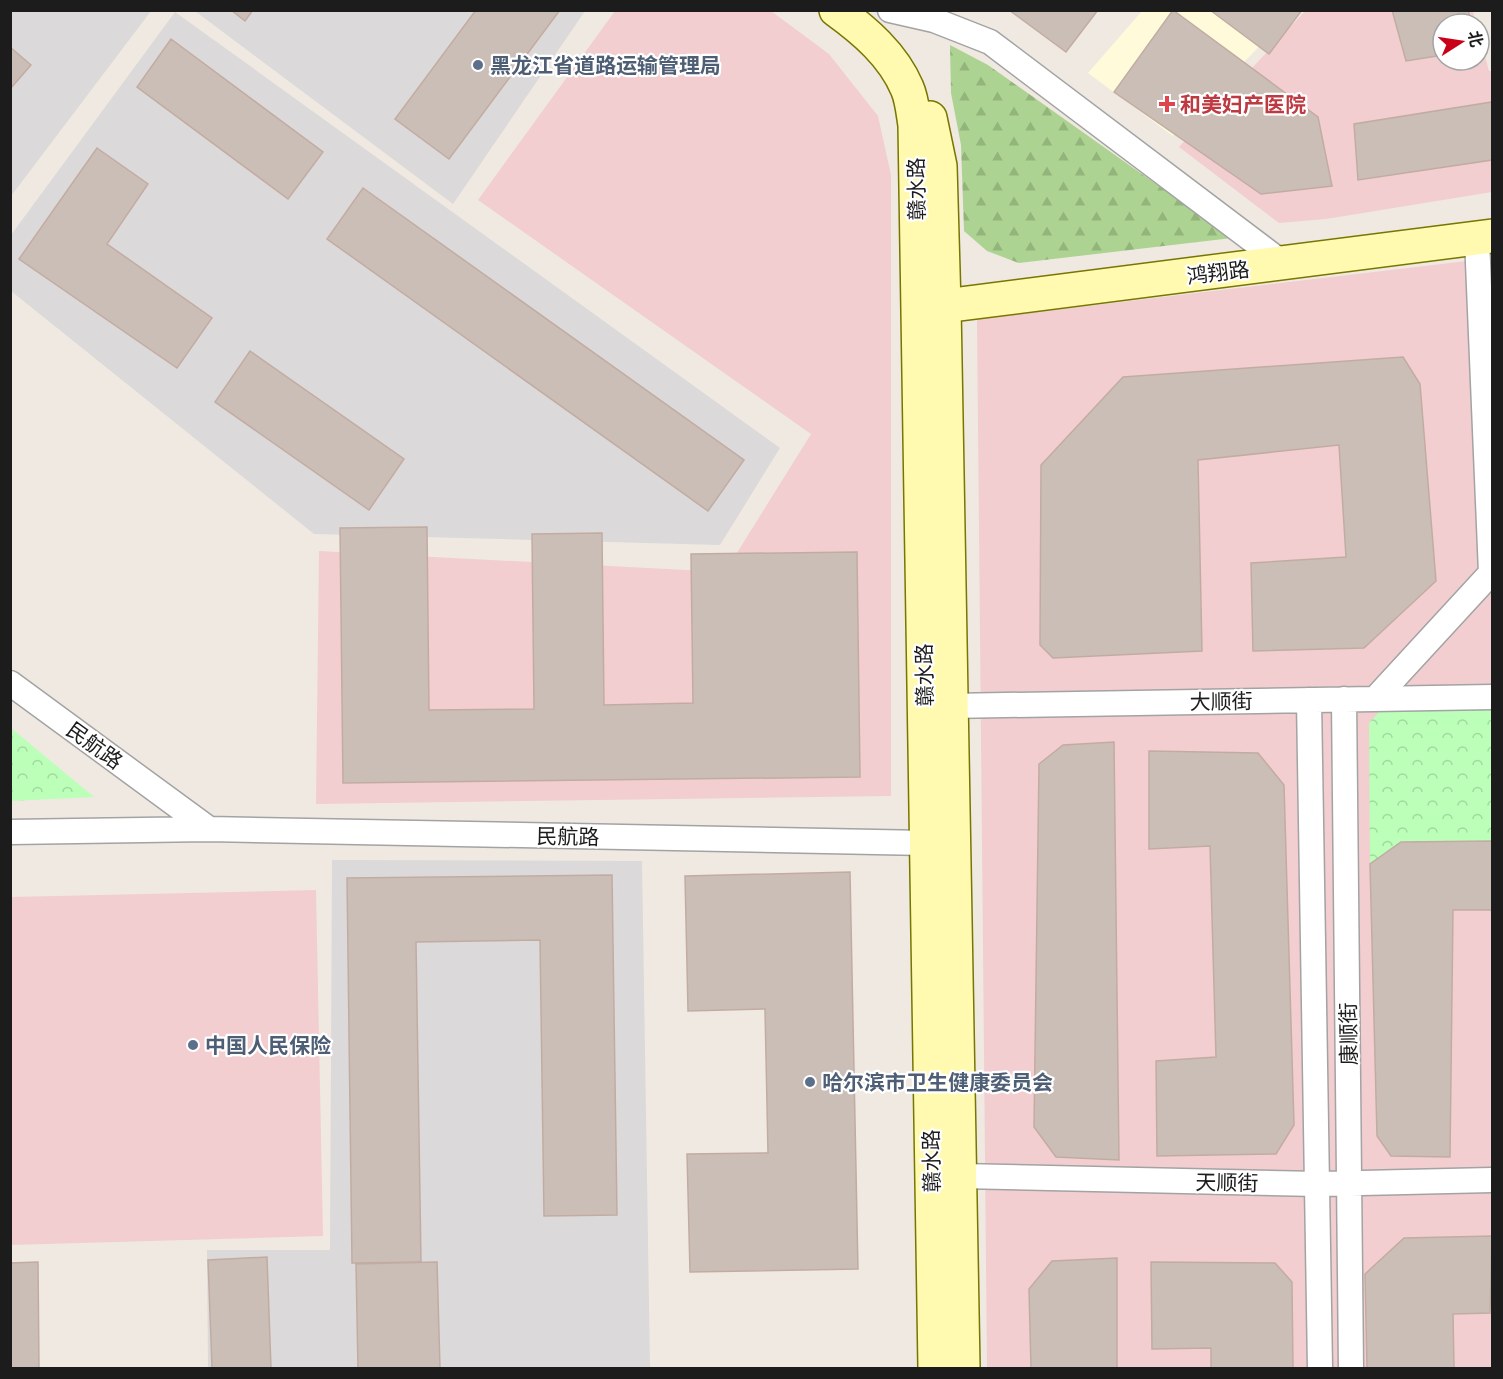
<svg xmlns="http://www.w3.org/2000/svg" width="1503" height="1379" viewBox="0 0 1503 1379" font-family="'Noto Sans','Noto Sans SC',sans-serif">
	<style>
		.residential { fill: #dbd9d9 }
		.commercial { fill: #f2ced0 }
		.education { fill: #fffbda }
		.forest { fill: url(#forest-firs) }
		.park { fill: url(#park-crowns) }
		.building { fill: #cbbeb7; stroke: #c2aca2; stroke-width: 1.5 }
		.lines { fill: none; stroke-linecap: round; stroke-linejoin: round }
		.minor-casing { stroke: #a3a3a3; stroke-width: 27 }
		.secondary-casing { stroke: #777600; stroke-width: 36 }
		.minor { stroke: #fff; stroke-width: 24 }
		.secondary { stroke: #fffaaf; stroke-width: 33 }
		.service-dot { fill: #5c6f8a; stroke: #fff; stroke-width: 2 }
		.health-dot { fill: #e0444e; stroke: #fff; stroke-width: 2 }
		.labels { text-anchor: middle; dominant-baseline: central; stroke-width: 4.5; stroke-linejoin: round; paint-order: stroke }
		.service-label { font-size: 21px; font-weight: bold; fill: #4e5e75; stroke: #fff; text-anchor: start }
		.health-label { font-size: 21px; font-weight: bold; fill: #be3a42; stroke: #fff; text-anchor: start }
		.street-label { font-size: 21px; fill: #1c1c1c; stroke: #fff }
	</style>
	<defs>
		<pattern id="forest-firs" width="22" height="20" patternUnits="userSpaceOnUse" patternTransform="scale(1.5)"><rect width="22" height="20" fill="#acd391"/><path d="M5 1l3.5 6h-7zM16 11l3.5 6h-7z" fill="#93b57c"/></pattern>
		<pattern id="park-crowns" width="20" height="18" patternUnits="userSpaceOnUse" patternTransform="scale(1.5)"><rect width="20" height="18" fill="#bbffb8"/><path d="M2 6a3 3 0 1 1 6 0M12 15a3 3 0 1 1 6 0" fill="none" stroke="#a0da9e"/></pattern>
	</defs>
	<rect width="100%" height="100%" fill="#efe9e1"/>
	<!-- residential -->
	<path class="residential" d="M11 11H151L11 196Z
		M195 11H585L453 204Z
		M175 12 780 448 720 545 314 534 11 291V235Z
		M332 860 642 861 650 1368H208L207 1250H330Z"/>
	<!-- commercial -->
	<path class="commercial" d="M615 11H771L829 54 878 116 891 175V796L316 804 319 551 725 572 811 434 478 200Z
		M1305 11H1473L1476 24H1443V60H1479V33L1489 71H1492V192L1326 219 1279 223 1179 147Z
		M1492 258V1368H987L977 319Z
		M316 890 323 1236 11 1245V897Z"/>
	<!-- education -->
	<path class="education" d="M1142 11H1293L1173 136 1088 73Z"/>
	<!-- forest -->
	<path class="forest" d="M950 45 988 65 1232 238 1019 263 987 251 964 231 961 145 951 93Z"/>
	<!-- park -->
	<path class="park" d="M1492 708V841L1401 842 1370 864 1369 723 1380 711Z
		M10 728H11L94 797 11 801Z"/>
	<!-- building -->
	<path class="building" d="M231 10H253L245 21Z
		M476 10H560L449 159 395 119Z
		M1009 10H1098L1066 52Z
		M1173 10 1318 117 1332 186 1261 194 1114 92Z
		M1210 10H1302L1269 54Z
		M1392 10H1468L1472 24H1443V55L1406 61Z
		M171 39 323 152 288 199 137 87Z
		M10 47 31 65 10 89Z
		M1492 102V160L1358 180 1354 124Z
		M97 148 148 184 107 244 212 318 177 368 19 259Z
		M363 188 744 460 708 511 327 239Z
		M250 351 404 459 369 510 215 402Z
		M1403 357 1420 384 1436 581 1364 648 1253 651 1251 563 1346 557 1339 445 1198 460 1202 651 1053 658 1040 645 1041 465 1123 377Z
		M427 527 429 710 534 709 532 534 602 533 604 705 693 703 691 554 857 552 860 777 343 783 340 528Z
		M1114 742 1119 1160 1056 1157 1034 1127 1039 764 1063 745Z
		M1149 751 1258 753 1284 785 1294 1125 1276 1154 1157 1156 1156 1061 1216 1057 1210 846 1149 849Z
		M1492 841V910H1453L1450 1157 1391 1156 1377 1136 1370 864 1401 842Z
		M850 872 858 1269 690 1272 687 1154 768 1153 765 1009 688 1011 685 876Z
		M612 875 617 1215 544 1216 540 940 416 942 421 1262 352 1263 347 878Z
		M1492 1236 1490 1313 1453 1314 1454 1368H1367L1365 1274 1404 1238Z
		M267 1257 271 1368H212L208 1260Z
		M1117 1258V1368H1031L1029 1289 1052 1261Z
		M38 1262 39 1368H10V1263Z
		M437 1262 440 1368H358L356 1264Z
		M1151 1262 1275 1263 1292 1282 1293 1368H1211V1348L1152 1349Z"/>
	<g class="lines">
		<defs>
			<path id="minor" d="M890 10 934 20 990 42 1284 264
				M1477 239 1491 573
				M10 683 209 829
				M1344 699 1351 1368
				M1375 699 1491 573
				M1309 700 1320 1368
				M950 706 1492 697
				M10 832 209 829 926 843
				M961 1176 1318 1184 1492 1180"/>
			<path id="secondary" d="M836 10C865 31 893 55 907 88 912 99 913 113 915 125L935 1368
				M930 118 940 166 944 306 963 1368
				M944 306 1492 236"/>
		</defs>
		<!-- minor casing -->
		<use href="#minor" class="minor-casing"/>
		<!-- secondary casing -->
		<use href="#secondary" class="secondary-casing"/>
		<!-- minor -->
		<use href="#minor" class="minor"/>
		<!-- secondary -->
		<use href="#secondary" class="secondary"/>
	</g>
	<!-- markers -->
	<g class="service-dot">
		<circle cx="478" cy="65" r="6"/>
		<circle cx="193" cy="1045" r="6"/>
		<circle cx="810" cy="1082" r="6"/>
	</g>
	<path class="health-dot" d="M1164 95h6v6h6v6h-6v6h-6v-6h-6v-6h6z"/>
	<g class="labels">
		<!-- service labels -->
		<g class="service-label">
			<text x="490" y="65">黑龙江省道路运输管理局</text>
			<text x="205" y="1045">中国人民保险</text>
			<text x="822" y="1082">哈尔滨市卫生健康委员会</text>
		</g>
		<!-- health labels -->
		<g class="health-label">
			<text x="1180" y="104">和美妇产医院</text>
		</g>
		<!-- street labels -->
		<g class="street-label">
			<text transform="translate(916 189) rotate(-91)">赣水路</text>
			<text transform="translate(1218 272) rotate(-7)">鸿翔路</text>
			<text transform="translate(924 675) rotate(-91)">赣水路</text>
			<text transform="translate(1221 701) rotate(-1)">大顺街</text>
			<text transform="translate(95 745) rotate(36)">民航路</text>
			<text transform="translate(568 836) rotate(1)">民航路</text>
			<text transform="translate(1348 1034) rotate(-91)">康顺街</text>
			<text transform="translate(931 1161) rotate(-91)">赣水路</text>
			<text transform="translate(1227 1182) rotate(1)">天顺街</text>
		</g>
	</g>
	<!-- border -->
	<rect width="1503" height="1379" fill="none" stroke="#1c1c1c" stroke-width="24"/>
	<!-- north arrow -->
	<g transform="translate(1461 42) rotate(78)"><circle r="28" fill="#ffffff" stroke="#a4a4a4" stroke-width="1.5"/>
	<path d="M0-4.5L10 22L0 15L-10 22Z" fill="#c90017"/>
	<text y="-9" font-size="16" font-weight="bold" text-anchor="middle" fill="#1c1c1c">北</text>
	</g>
</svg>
